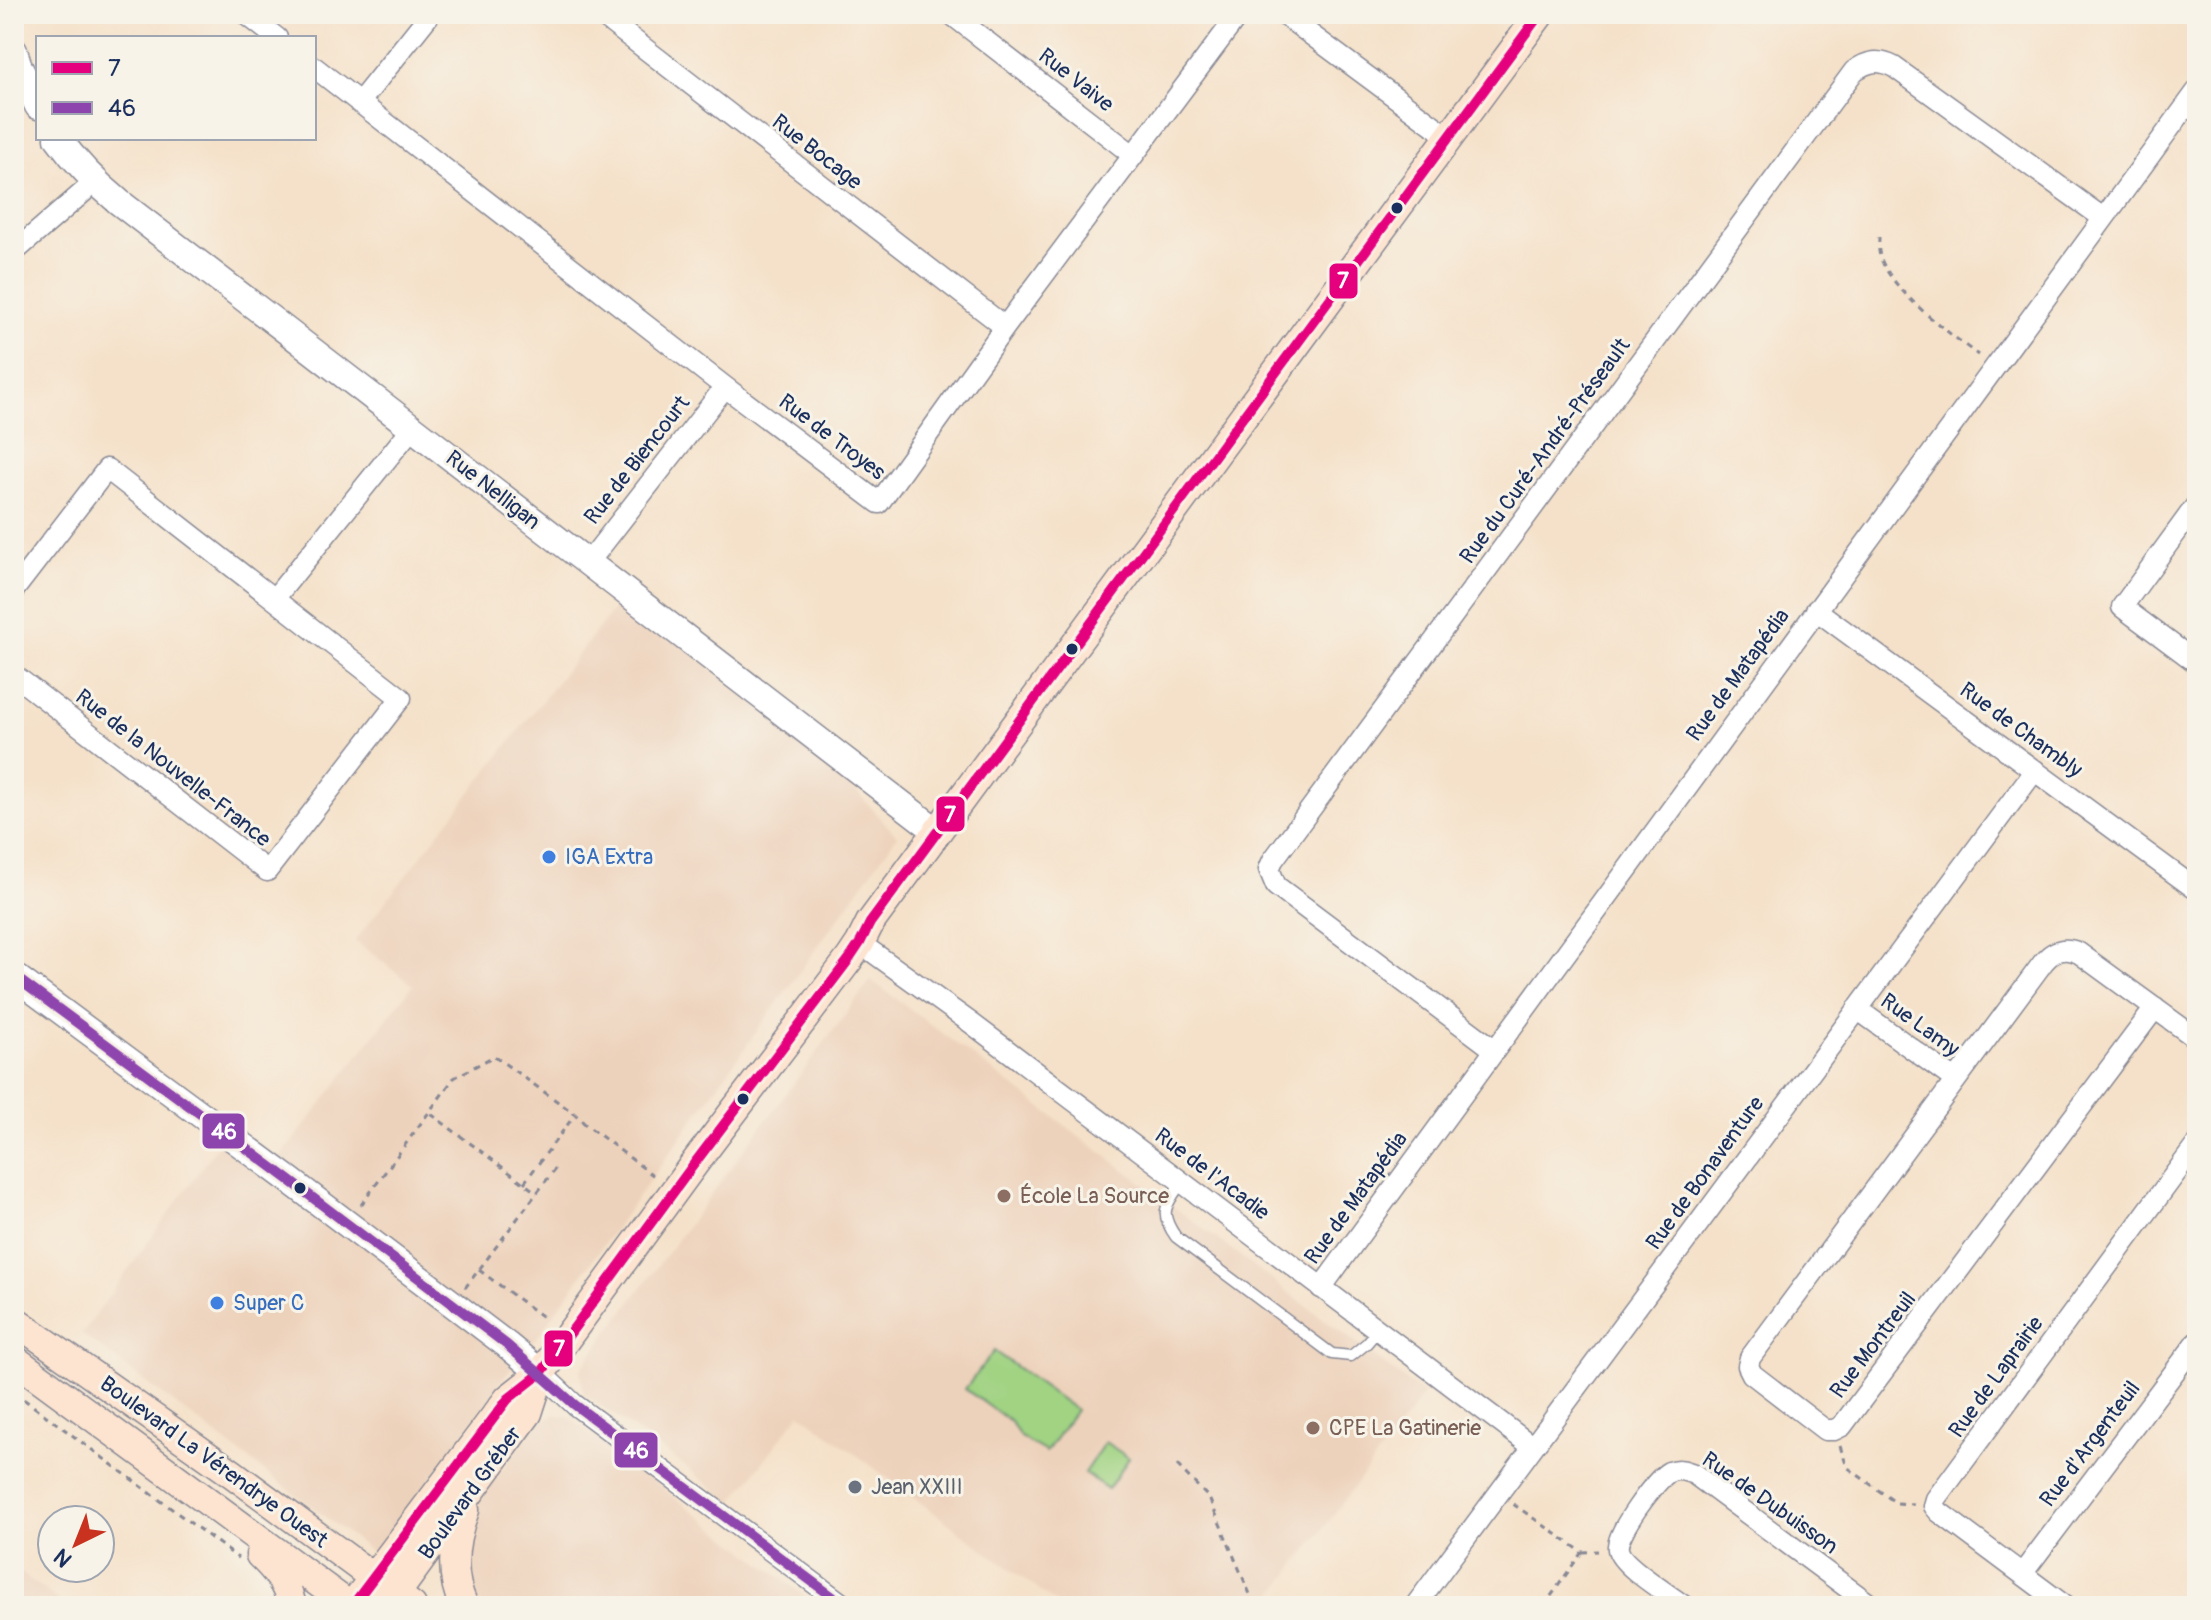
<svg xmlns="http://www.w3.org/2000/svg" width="2211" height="1620" viewBox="0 0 2211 1620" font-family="Pangolin,sans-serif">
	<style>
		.built { fill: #edd2bb }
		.green { fill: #a1d383; stroke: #5e8170; stroke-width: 2 }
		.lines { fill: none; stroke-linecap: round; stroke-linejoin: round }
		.service-casing { stroke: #888894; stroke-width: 13 }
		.minor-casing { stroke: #888894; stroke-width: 23 }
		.tertiary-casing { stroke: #888894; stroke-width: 29 }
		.secondary-casing { stroke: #888894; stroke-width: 31 }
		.path { stroke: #888894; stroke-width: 3; stroke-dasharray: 6 6; stroke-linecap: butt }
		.service { stroke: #fff; stroke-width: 10 }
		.minor { stroke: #fff; stroke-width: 20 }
		.tertiary { stroke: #fff; stroke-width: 26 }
		.secondary { stroke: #fde4d0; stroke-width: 28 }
		.bus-1-casing { stroke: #f7f3e8; stroke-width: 16 }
		.bus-2-casing { stroke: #f7f3e8; stroke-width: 16 }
		.bus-1 { stroke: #e5007d; stroke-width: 10 }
		.bus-2 { stroke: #8e44ad; stroke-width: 10 }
		.bus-dot { fill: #1b2f5e; stroke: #f7f3e8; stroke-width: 3 }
		.shop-dot { fill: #3f7fe0; stroke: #f7f3e8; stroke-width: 3 }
		.education-dot { fill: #8d6e63; stroke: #f7f3e8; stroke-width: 3 }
		.worship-dot { fill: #6b7280; stroke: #f7f3e8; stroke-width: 3 }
		.labels { text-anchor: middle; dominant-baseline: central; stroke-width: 6; stroke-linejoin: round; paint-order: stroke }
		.street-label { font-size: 22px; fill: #1b2f5e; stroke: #f7f3e8 }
		.shop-label { font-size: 22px; fill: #366cbe; stroke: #f7f3e8; text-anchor: start }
		.education-label { font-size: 22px; fill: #785e54; stroke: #f7f3e8; text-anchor: start }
		.worship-label { font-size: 22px; fill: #5b616d; stroke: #f7f3e8; text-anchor: start }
		.line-badge { stroke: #f7f3e8; stroke-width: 3 }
		.badge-label { font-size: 22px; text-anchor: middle; font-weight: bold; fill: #fff }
	</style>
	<rect width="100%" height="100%" fill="#f7f3e8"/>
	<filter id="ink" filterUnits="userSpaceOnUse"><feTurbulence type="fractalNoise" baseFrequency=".0125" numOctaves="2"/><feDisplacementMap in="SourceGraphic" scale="16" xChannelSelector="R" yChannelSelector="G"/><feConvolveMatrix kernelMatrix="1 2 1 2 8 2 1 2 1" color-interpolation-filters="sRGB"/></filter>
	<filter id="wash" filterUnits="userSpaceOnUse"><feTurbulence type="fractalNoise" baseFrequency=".006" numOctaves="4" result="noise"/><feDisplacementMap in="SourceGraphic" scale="32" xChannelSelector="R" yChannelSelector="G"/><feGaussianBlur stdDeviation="1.8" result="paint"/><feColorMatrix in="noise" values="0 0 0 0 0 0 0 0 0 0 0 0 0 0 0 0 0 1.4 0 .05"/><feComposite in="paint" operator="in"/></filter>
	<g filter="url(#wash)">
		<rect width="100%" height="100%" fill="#f5e1c9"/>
		<!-- built -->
		<path class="built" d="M626 593 788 717 897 836 538 1336 509 1371 376 1555 82 1334 226 1134 273 1167 413 985 355 941Z
			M871 980 1424 1394 1265 1606H1060L800 1413 732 1503 677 1460 584 1394 580 1370Z
			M555 1414 569 1417 818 1606H481L468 1595 462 1563 471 1512 537 1423Z
			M14 1568 66 1606H14Z"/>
		<!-- green -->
		<path class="green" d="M994 1351 1076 1410 1046 1452 1020 1437 1011 1422 965 1389Z
			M1105 1442 1129 1458 1108 1489 1084 1473Z"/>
	</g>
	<g filter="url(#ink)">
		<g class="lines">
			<defs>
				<path id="service" d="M1182 1182C1166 1205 1158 1212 1176 1237L1332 1354 1351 1356 1367 1343 1378 1330"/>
				<path id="minor" d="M246 14 277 38
					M600 14 1005 327
					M951 14 1133 155
					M1283 14 1449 137
					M314 67 725 387 879 503 1005 327 1239 14
					M359 103 430 14
					M14 252 95 182
					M2197 504 2122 607 2197 663
					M588 563 725 387
					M14 590 107 469 401 698 267 871 14 675
					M274 599 412 428
					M1816 610 2197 890
					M860 943 971 1023 1533 1447
					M2155 1008 1842 1426 1834 1430H1825L1752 1374 1748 1366 1750 1358 2042 964C2052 951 2063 946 2079 953L2197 1039
					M1857 1009 1955 1080
					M1495 1050 1276 886 1269 869 1273 860 1854 71C1868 61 1878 59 1894 67L2103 218
					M1321 1288 2197 91
					M541 1373 575 1405 845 1606
					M2022 1574 2197 1342
					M1415 1606 2035 770
					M1684 1606C1670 1595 1620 1565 1618 1549 1615 1534 1656 1479 1669 1472 1678 1468 1686 1471 1694 1474L1872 1606
					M2065 1606 1939 1512 1934 1506 1936 1499 2197 1144"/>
				<path id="tertiary" d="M14 51 19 67 38 106
					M58 138C76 163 96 183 119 202L938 832
					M14 976 288 1179 507 1345 541 1373"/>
				<path id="secondary" d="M14 1320 233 1474 412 1606
					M14 1359 350 1606
					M260 1555C276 1570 287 1584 292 1606
					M352 1606 508 1399 541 1373 694 1164 850 958 860 943 870 923 1540 14
					M387 1606 528 1413 541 1373
					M464 1606C449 1575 453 1541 465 1510"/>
			</defs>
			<!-- service casing -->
			<use href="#service" class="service-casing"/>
			<!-- minor casing -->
			<use href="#minor" class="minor-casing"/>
			<!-- tertiary casing -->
			<use href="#tertiary" class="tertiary-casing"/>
			<!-- secondary casing -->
			<use href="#secondary" class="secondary-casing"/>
			<!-- path -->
			<path class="path" d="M1879 237C1879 243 1878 250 1880 256 1891 291 1949 333 1978 355
				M431 1114 537 1193
				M524 1183 574 1116
				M361 1205 454 1078 494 1056 575 1114 585 1124 654 1176
				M479 1270 544 1318
				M465 1288 555 1169
				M14 1392 238 1558
				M1840 1446 1847 1467 1896 1503 1914 1504
				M1177 1465 1209 1498 1255 1606
				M1513 1504 1582 1552 1598 1551
				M1544 1606 1582 1552"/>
			<!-- service -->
			<use href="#service" class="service"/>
			<!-- minor -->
			<use href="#minor" class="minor"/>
			<!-- tertiary -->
			<use href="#tertiary" class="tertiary"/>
			<!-- secondary -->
			<use href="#secondary" class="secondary"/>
			<defs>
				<path id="bus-1" d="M352 1606 508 1399 541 1373 694 1164 850 958 860 943 870 923 1540 14"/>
				<path id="bus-2" d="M14 976 288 1179 507 1345 575 1405 845 1606"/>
			</defs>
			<!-- bus-1 casing -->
			<use href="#bus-1" class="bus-1-casing"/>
			<!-- bus-2 casing -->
			<use href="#bus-2" class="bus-2-casing"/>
			<!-- bus-1 -->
			<use href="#bus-1" class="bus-1"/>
			<!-- bus-2 -->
			<use href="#bus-2" class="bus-2"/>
		</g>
	</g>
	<!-- markers -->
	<g class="bus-dot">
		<circle cx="1397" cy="208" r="7"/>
		<circle cx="1072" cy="649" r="7"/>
		<circle cx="743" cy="1099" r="7"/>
		<circle cx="300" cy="1188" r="7"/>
	</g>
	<g class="shop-dot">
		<circle cx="549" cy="857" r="8"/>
		<circle cx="217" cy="1303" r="8"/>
	</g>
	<g class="education-dot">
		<circle cx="1004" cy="1196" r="8"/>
		<circle cx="1313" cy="1428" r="8"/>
	</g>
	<circle class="worship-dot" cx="855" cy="1487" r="8"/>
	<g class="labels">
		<!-- street labels -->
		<g class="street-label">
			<text transform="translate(1076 80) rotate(38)">Rue Vaive</text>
			<text transform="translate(817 152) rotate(38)">Rue Bocage</text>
			<text transform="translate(832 437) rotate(37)">Rue de Troyes</text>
			<text transform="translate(1545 451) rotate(-54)">Rue du Curé-André-Préseault</text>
			<text transform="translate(637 460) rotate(-52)">Rue de Biencourt</text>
			<text transform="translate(493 490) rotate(38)">Rue Nelligan</text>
			<text transform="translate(1738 675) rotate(-54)">Rue de Matapédia</text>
			<text transform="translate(2021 730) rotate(36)">Rue de Chambly</text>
			<text transform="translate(173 768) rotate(38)">Rue de la Nouvelle-France</text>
			<text transform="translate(1920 1025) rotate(36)">Rue Lamy</text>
			<text transform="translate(1705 1173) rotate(-54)">Rue de Bonaventure</text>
			<text transform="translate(1212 1174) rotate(37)">Rue de l'Acadie</text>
			<text transform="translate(1356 1198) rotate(-54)">Rue de Matapédia</text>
			<text transform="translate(1873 1345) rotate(-53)">Rue Montreuil</text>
			<text transform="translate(1996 1377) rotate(-54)">Rue de Laprairie</text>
			<text transform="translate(2090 1444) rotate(-53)">Rue d'Argenteuil</text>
			<text transform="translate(214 1462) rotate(36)">Boulevard La Vérendrye Ouest</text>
			<text transform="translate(470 1493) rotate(-54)">Boulevard Gréber</text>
			<text transform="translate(1770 1503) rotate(35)">Rue de Dubuisson</text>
		</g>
		<!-- shop labels -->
		<g class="shop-label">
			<text x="565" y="857">IGA Extra</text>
			<text x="233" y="1303">Super C</text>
		</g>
		<!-- education labels -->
		<g class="education-label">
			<text x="1020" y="1196">École La Source</text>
			<text x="1329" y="1428">CPE La Gatinerie</text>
		</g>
		<!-- worship labels -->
		<g class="worship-label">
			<text x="871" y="1487">Jean XXIII</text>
		</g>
	</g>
	<g class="line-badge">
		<rect x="1328" y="262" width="31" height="38" rx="8" fill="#e5007d"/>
		<rect x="935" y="795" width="31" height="38" rx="8" fill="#e5007d"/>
		<rect x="201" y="1112" width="45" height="38" rx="8" fill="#8e44ad"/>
		<rect x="543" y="1329" width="31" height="39" rx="8" fill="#e5007d"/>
		<rect x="613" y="1431" width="46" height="38" rx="8" fill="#8e44ad"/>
	</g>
	<g class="badge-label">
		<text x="1343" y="288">7</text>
		<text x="950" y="822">7</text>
		<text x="224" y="1139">46</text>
		<text x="559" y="1356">7</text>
		<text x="636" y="1458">46</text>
	</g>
	<!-- margin -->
	<rect width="2211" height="1620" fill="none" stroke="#f7f3e8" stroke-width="48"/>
	<!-- legend -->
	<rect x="36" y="36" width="280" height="104" fill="#f7f3e8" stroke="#9fa5b1" stroke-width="2"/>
	<rect x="52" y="62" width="40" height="12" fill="#e5007d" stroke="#9fa5b1" stroke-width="2"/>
	<text x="108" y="76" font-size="24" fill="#1b2f5e">7</text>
	<rect x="52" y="102" width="40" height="12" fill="#8e44ad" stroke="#9fa5b1" stroke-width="2"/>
	<text x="108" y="116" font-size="24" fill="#1b2f5e">46</text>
	<!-- north arrow -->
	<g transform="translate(76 1544) rotate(223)"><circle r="38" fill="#f7f3e8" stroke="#9fa5b1" stroke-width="2"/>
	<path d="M0-6L14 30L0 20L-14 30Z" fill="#c8321e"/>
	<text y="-12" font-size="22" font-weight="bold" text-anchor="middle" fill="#1b2f5e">N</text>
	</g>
</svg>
